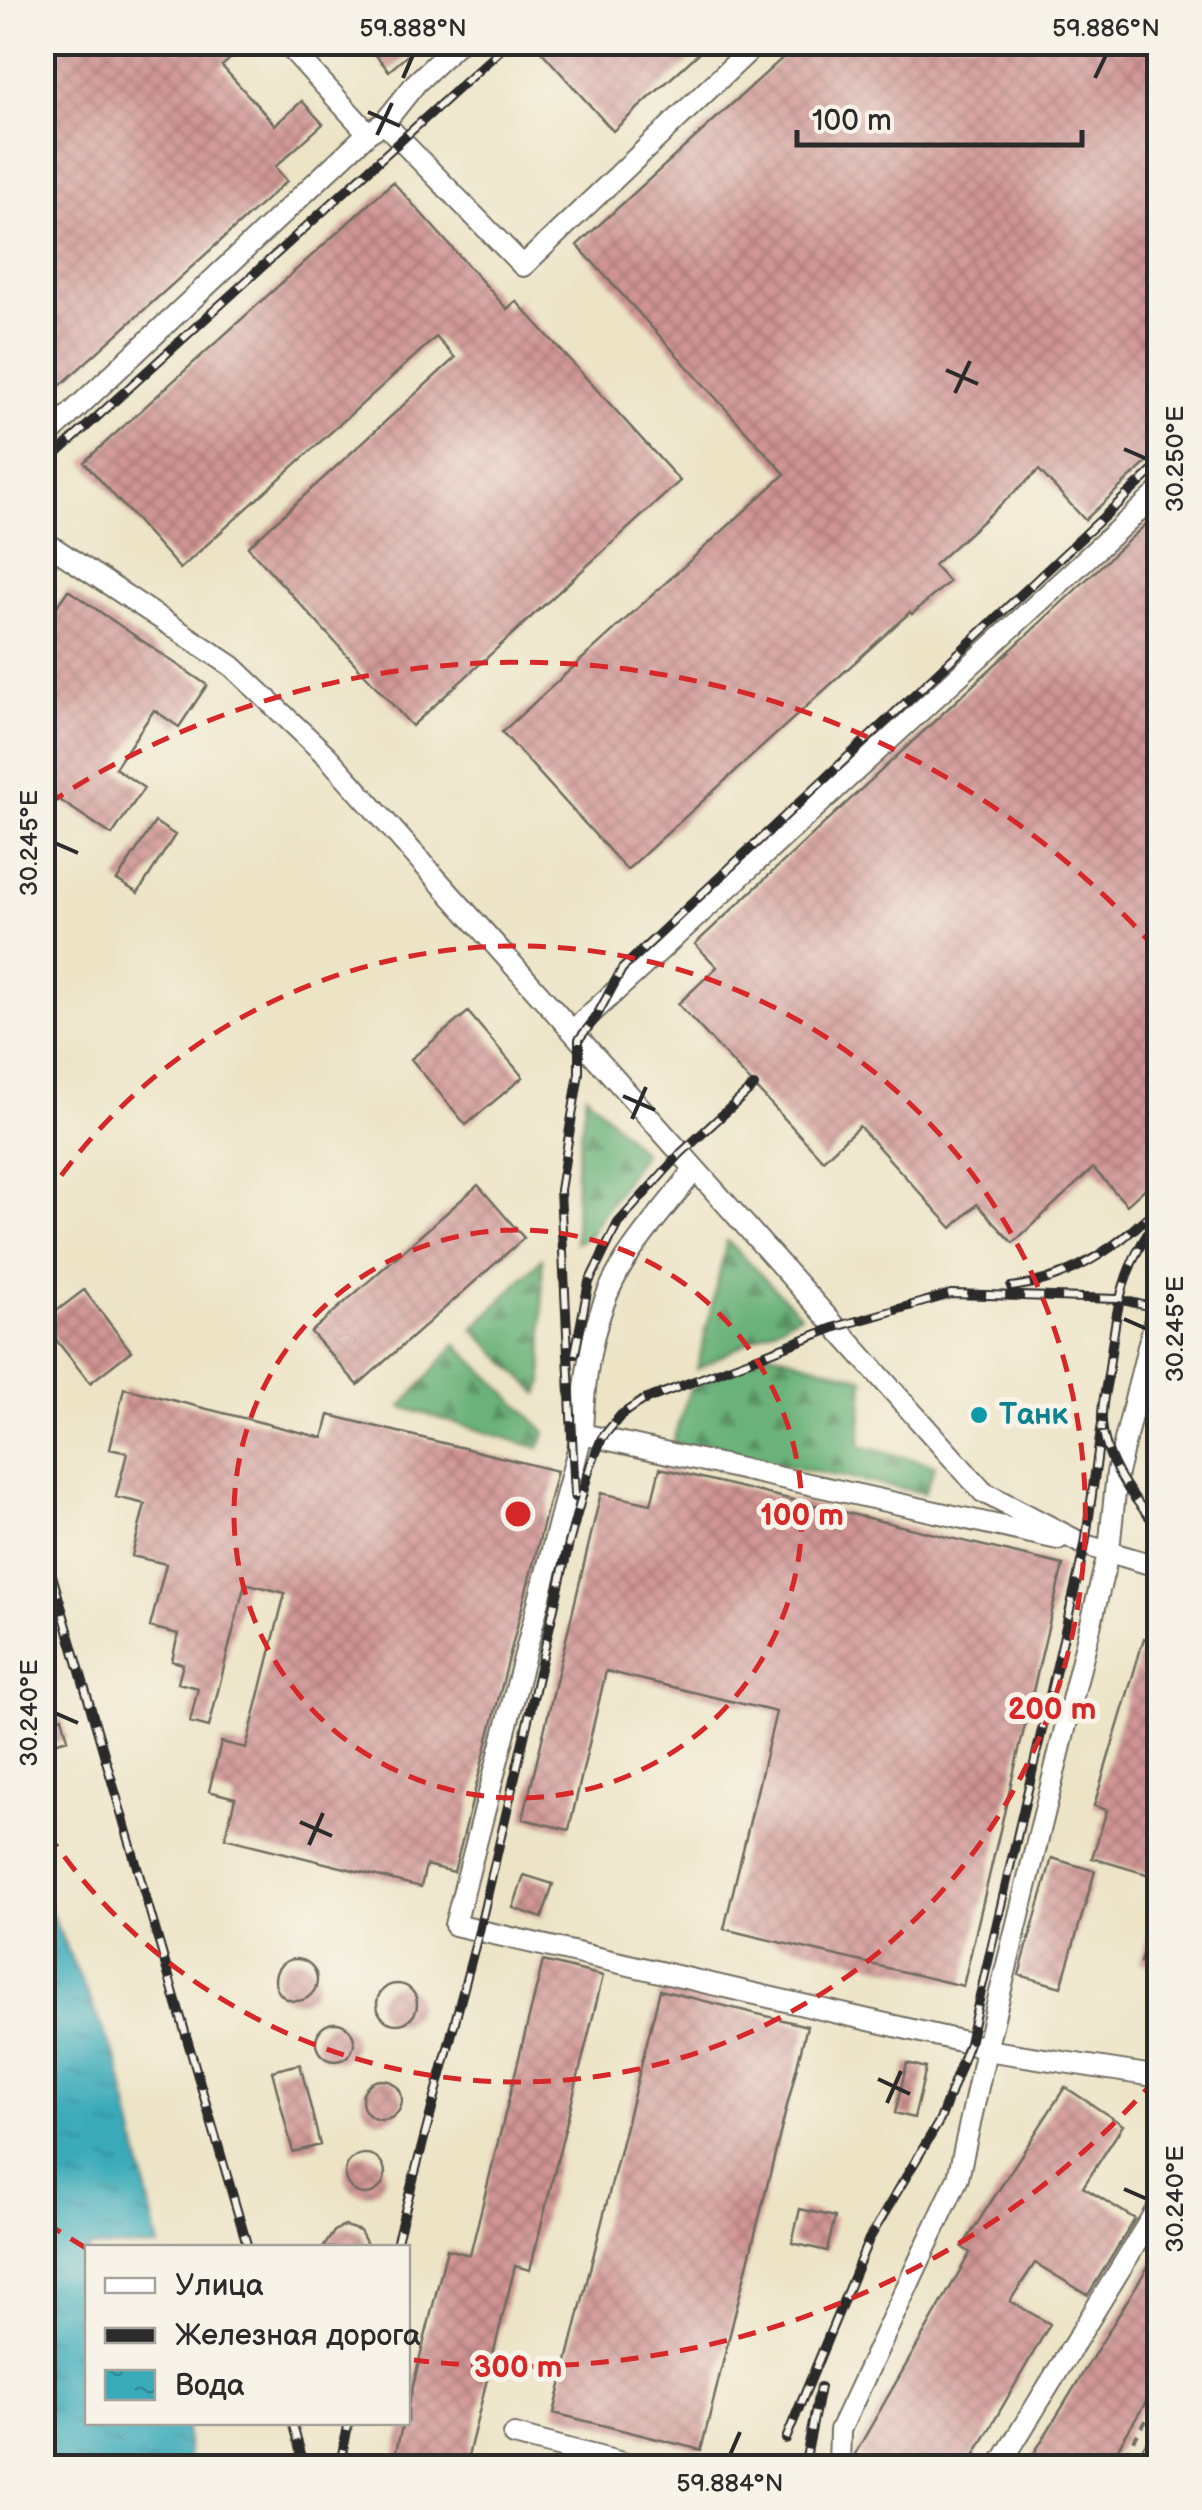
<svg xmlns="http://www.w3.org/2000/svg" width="1202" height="2510" viewBox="0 0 1202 2510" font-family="'Balsamiq Sans',sans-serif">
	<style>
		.forest { fill: url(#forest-firs); stroke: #4b6e52; stroke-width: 2.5 }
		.water { fill: url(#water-ripples); stroke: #336b72; stroke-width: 2.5 }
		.building { fill: url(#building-cross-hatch) }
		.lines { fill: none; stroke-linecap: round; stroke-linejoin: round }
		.minor-casing { stroke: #6f6c61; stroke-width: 24 }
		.path { stroke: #6f6c61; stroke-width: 4; stroke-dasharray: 8 8; stroke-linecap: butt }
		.minor { stroke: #fff; stroke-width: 20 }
		.rail-casing { stroke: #2b2b2b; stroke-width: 10 }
		.rail { stroke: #f7f3e8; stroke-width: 6; stroke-dasharray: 19; stroke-linecap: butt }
		.ticks { fill: none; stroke: #2b2b2b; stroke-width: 4 }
		.ring { fill: none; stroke: #d62828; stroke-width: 5; stroke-dasharray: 18 12 }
		.culture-dot { fill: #0f9aa8; stroke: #f7f3e8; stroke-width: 4 }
		.labels { text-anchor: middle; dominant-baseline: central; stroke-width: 10; stroke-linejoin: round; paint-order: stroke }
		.culture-label { font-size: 30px; font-weight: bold; fill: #0d838f; stroke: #f7f3e8; text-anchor: start }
		.centre { fill: #d62828; stroke: #f7f3e8; stroke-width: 5 }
		.ring-label { font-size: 30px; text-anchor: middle; font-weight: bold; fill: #d62828; stroke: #f7f3e8; stroke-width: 10; stroke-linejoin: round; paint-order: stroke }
		.neatline { fill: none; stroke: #2b2b2b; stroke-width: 4 }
		.ticks-label { font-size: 25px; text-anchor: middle; fill: #2b2b2b }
	</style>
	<defs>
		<pattern id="forest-firs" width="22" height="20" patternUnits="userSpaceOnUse" patternTransform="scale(2.5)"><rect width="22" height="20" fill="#6bb279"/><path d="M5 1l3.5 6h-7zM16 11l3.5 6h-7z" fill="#589163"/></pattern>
		<pattern id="water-ripples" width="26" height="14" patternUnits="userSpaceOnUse" patternTransform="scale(2.5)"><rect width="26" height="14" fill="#3babb9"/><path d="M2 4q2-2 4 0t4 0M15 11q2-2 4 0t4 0" fill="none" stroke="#328b97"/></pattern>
		<pattern id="building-cross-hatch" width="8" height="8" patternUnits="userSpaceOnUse" patternTransform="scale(2.5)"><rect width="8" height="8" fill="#d19594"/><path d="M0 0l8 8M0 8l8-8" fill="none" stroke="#aa7a79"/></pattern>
	</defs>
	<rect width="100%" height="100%" fill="#f7f3e8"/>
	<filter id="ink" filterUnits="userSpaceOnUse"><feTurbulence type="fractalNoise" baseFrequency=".01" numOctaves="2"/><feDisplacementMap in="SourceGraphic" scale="20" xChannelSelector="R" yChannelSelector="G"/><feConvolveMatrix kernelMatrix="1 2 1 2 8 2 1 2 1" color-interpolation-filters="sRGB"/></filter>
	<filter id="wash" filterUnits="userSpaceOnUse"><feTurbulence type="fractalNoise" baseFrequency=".0048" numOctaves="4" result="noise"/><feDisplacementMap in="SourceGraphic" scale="40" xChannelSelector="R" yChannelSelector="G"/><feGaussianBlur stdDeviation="2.25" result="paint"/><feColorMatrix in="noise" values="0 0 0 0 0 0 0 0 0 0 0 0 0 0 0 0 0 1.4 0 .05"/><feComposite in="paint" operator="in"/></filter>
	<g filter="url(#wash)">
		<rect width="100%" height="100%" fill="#ede4c6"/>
		<!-- forest -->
		<path class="forest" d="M586 1094 643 1153 588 1237 575 1243 576 1170Z
			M727 1241 800 1314 697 1369Z
			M542 1258 543 1384 539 1394 473 1329Z
			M456 1344 546 1432 539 1448 402 1407Z
			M771 1352 864 1379 860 1446 935 1465 925 1493 672 1444 690 1389Z"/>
		<!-- water -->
		<path class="water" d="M42 1893 119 2066 159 2247 88 2248V2422L186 2423 188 2467H43Z"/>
		<g id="blocks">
			<!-- building -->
			<path class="building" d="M42 42H248L222 66 275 125 302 101 323 124 275 167 287 181 42 402Z
				M365 42H423L389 71Z
				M552 42H711L613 131 542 52Z
				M800 42H1160V450L1085 520 1039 470 934 565 949 582 912 614 910 612 627 870 502 732 785 474 577 245Z
				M393 182 507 309 516 301 680 481 412 726 248 547 455 358 436 337 180 569 84 462Z
				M1160 511V1175L1127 1205 1093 1168 1013 1243 977 1204 952 1228 859 1126 823 1160 678 1004 717 967 695 944Z
				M68 590 207 685 179 727 154 710 115 768 144 788 112 835 42 788V627Z
				M155 822 175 835 138 893 117 880Z
				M468 1012 523 1077 466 1125 411 1059Z
				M478 1185 524 1238 358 1385 311 1332Z
				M84 1290 131 1351 90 1383 42 1322Z
				M124 1388 323 1438 329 1415 557 1471 454 1872 426 1865 421 1887 225 1838 235 1798 209 1791 221 1742 246 1748 285 1593 245 1583 209 1727 190 1722 198 1688 178 1683 183 1664 172 1661 178 1634 150 1627 166 1564 132 1556 145 1504 116 1497 127 1453 110 1449Z
				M660 1468 1063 1565 963 1986 724 1929 776 1712 606 1671 569 1830 523 1819 601 1493 651 1504Z
				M1144 1638 1160 1642V1878L1092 1858 1107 1810 1094 1806Z
				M62 1717 68 1739 42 1746V1722Z
				M1052 1858 1095 1871 1061 1987 1019 1975Z
				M524 1875 553 1884 542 1918 513 1908Z
				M1156 1911 1160 1912V1968L1140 1962Z
				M275 1980a21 21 0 1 1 42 0a21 21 0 1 1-42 0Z
				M543 1961 603 1976 530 2270 515 2266 465 2468H392L403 2422H408V2406L447 2249 470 2255Z
				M377 2004a20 20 0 1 1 40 0a20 20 0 1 1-40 0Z
				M660 1990 807 2026 701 2450 554 2413Z
				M316 2042a19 19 0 1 1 38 0a19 19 0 1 1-38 0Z
				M907 2063 926 2068 914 2118 895 2113Z
				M300 2064 320 2145 293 2152 272 2071Z
				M362 2100a20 20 0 1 1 40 0a20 20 0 1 1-40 0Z
				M1065 2087 1123 2125 1083 2187 1135 2219 1088 2295 1035 2263 1010 2301 1050 2324 967 2468H878L855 2454 970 2253 962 2247Z
				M345 2174a20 20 0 1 1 40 0a20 20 0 1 1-40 0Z
				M800 2209 835 2217 827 2251 792 2243Z
				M345 2226 360 2231 369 2248H323L335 2230Z
				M1160 2247V2379L1106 2468H1025Z"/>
		</g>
	</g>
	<g filter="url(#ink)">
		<use href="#blocks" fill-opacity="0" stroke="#6f6c61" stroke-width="2.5"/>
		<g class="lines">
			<defs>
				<path id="minor" d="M285 42 368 133
					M384 123 416 83 459 42
					M42 441 368 133 384 123 523 266 758 42
					M42 540 232 666 327 756 983 1492 1085 1545 1160 1567
					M572 1031 1160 491
					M695 1169C672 1200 645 1229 624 1262 592 1313 584 1375 582 1434L455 1925 969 2043 986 2050 1160 2077
					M582 1434 1058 1539
					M514 2435 642 2468
					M839 2468 840 2430 958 2178 986 2050 1109 1550 1117 1473 1160 1298
					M998 2468 1160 2204
					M1143 2468 1160 2441"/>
			</defs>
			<!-- minor casing -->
			<use href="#minor" class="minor-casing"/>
			<!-- path -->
			<path class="path" d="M1117 2468 1160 2398"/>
			<!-- minor -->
			<use href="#minor" class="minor"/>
			<defs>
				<path id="rail" d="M42 467 509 42
					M1160 1216C1121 1267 1117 1307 1109 1368 1107 1385 1101 1404 1102 1421 1104 1462 1134 1500 1160 1529
					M1011 1287C1064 1281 1108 1254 1146 1218
					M575 1354 589 1282 618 1223 681 1153 754 1086
					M575 1497 560 1190 579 1073V1039L595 1019 622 969 1160 464
					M42 1541 248 2248
					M395 2248 479 1931 569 1543 590 1467 602 1438 621 1415 642 1401 836 1327 951 1294 1118 1299 1160 1309
					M292 2422 305 2468
					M786 2439 869 2239 940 2120 969 2043 1085 1545 1102 1423
					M339 2468 349 2422
					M804 2468 820 2387"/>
			</defs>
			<!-- rail casing -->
			<use href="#rail" class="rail-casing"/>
			<!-- rail -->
			<use href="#rail" class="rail"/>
		</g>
	</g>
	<!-- ticks -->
	<path class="ticks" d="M403 78 413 55M1095 78 1106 55M368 112 400 126M377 135 392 103M946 370 978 384M955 393 970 361M1124 449 1147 459M55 843 78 853M623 1096 655 1110M632 1119 646 1087M1124 1319 1147 1329M55 1713 78 1723M300 1822 332 1836M309 1845 323 1813M878 2079 910 2094M887 2103 901 2071M1124 2189 1147 2199M730 2455 740 2432"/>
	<!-- distance rings -->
	<g class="ring">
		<circle cx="518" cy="1514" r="284"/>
		<path d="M44 1200A568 568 0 1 1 44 1828"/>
		<path d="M1156 2079A852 852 0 0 1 414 2360M86 2248A852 852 0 0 1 48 2224M48 804A852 852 0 0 1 1156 949"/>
	</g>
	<!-- markers -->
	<circle class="culture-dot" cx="979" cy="1415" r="10"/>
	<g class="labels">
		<!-- culture labels -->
		<g class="culture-label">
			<text x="999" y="1415">Танк</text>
		</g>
	</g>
	<circle cx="518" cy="1514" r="15" class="centre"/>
	<g class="ring-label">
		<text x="802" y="1525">100 m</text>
		<text x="1052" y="1719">200 m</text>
		<text x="518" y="2377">300 m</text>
	</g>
	<!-- margin -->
	<rect width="1202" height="2510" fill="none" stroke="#f7f3e8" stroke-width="110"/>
	<!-- legend -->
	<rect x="85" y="2245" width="325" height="180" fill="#f7f3e8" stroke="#a5a39c" stroke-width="2.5"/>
	<rect x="105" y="2278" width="50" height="15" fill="#ffffff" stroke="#a5a39c" stroke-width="2.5"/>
	<text x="175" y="2295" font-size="30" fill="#2b2b2b">Улица</text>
	<rect x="105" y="2328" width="50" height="15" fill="#2b2b2b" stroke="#a5a39c" stroke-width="2.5"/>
	<text x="175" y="2345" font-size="30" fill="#2b2b2b">Железная дорога</text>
	<rect x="105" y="2370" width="50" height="30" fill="url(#water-ripples)" stroke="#a5a39c" stroke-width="2.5"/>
	<text x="175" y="2395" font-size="30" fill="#2b2b2b">Вода</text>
	<!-- scale -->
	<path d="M797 130v15h285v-15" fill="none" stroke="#2b2b2b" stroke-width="5"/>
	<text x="812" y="130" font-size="30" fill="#2b2b2b" stroke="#f7f3e8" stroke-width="8" paint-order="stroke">100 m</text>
	<rect x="55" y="55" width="1092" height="2400" class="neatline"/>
	<g class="ticks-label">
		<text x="413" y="36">59.888°N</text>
		<text x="1106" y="36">59.886°N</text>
		<text transform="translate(1174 459) rotate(-90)" y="9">30.250°E</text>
		<text transform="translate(28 843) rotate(-90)" y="9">30.245°E</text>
		<text transform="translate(1174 1329) rotate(-90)" y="9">30.245°E</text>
		<text transform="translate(28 1713) rotate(-90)" y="9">30.240°E</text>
		<text transform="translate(1174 2199) rotate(-90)" y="9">30.240°E</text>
		<text x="730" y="2491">59.884°N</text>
	</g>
</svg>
